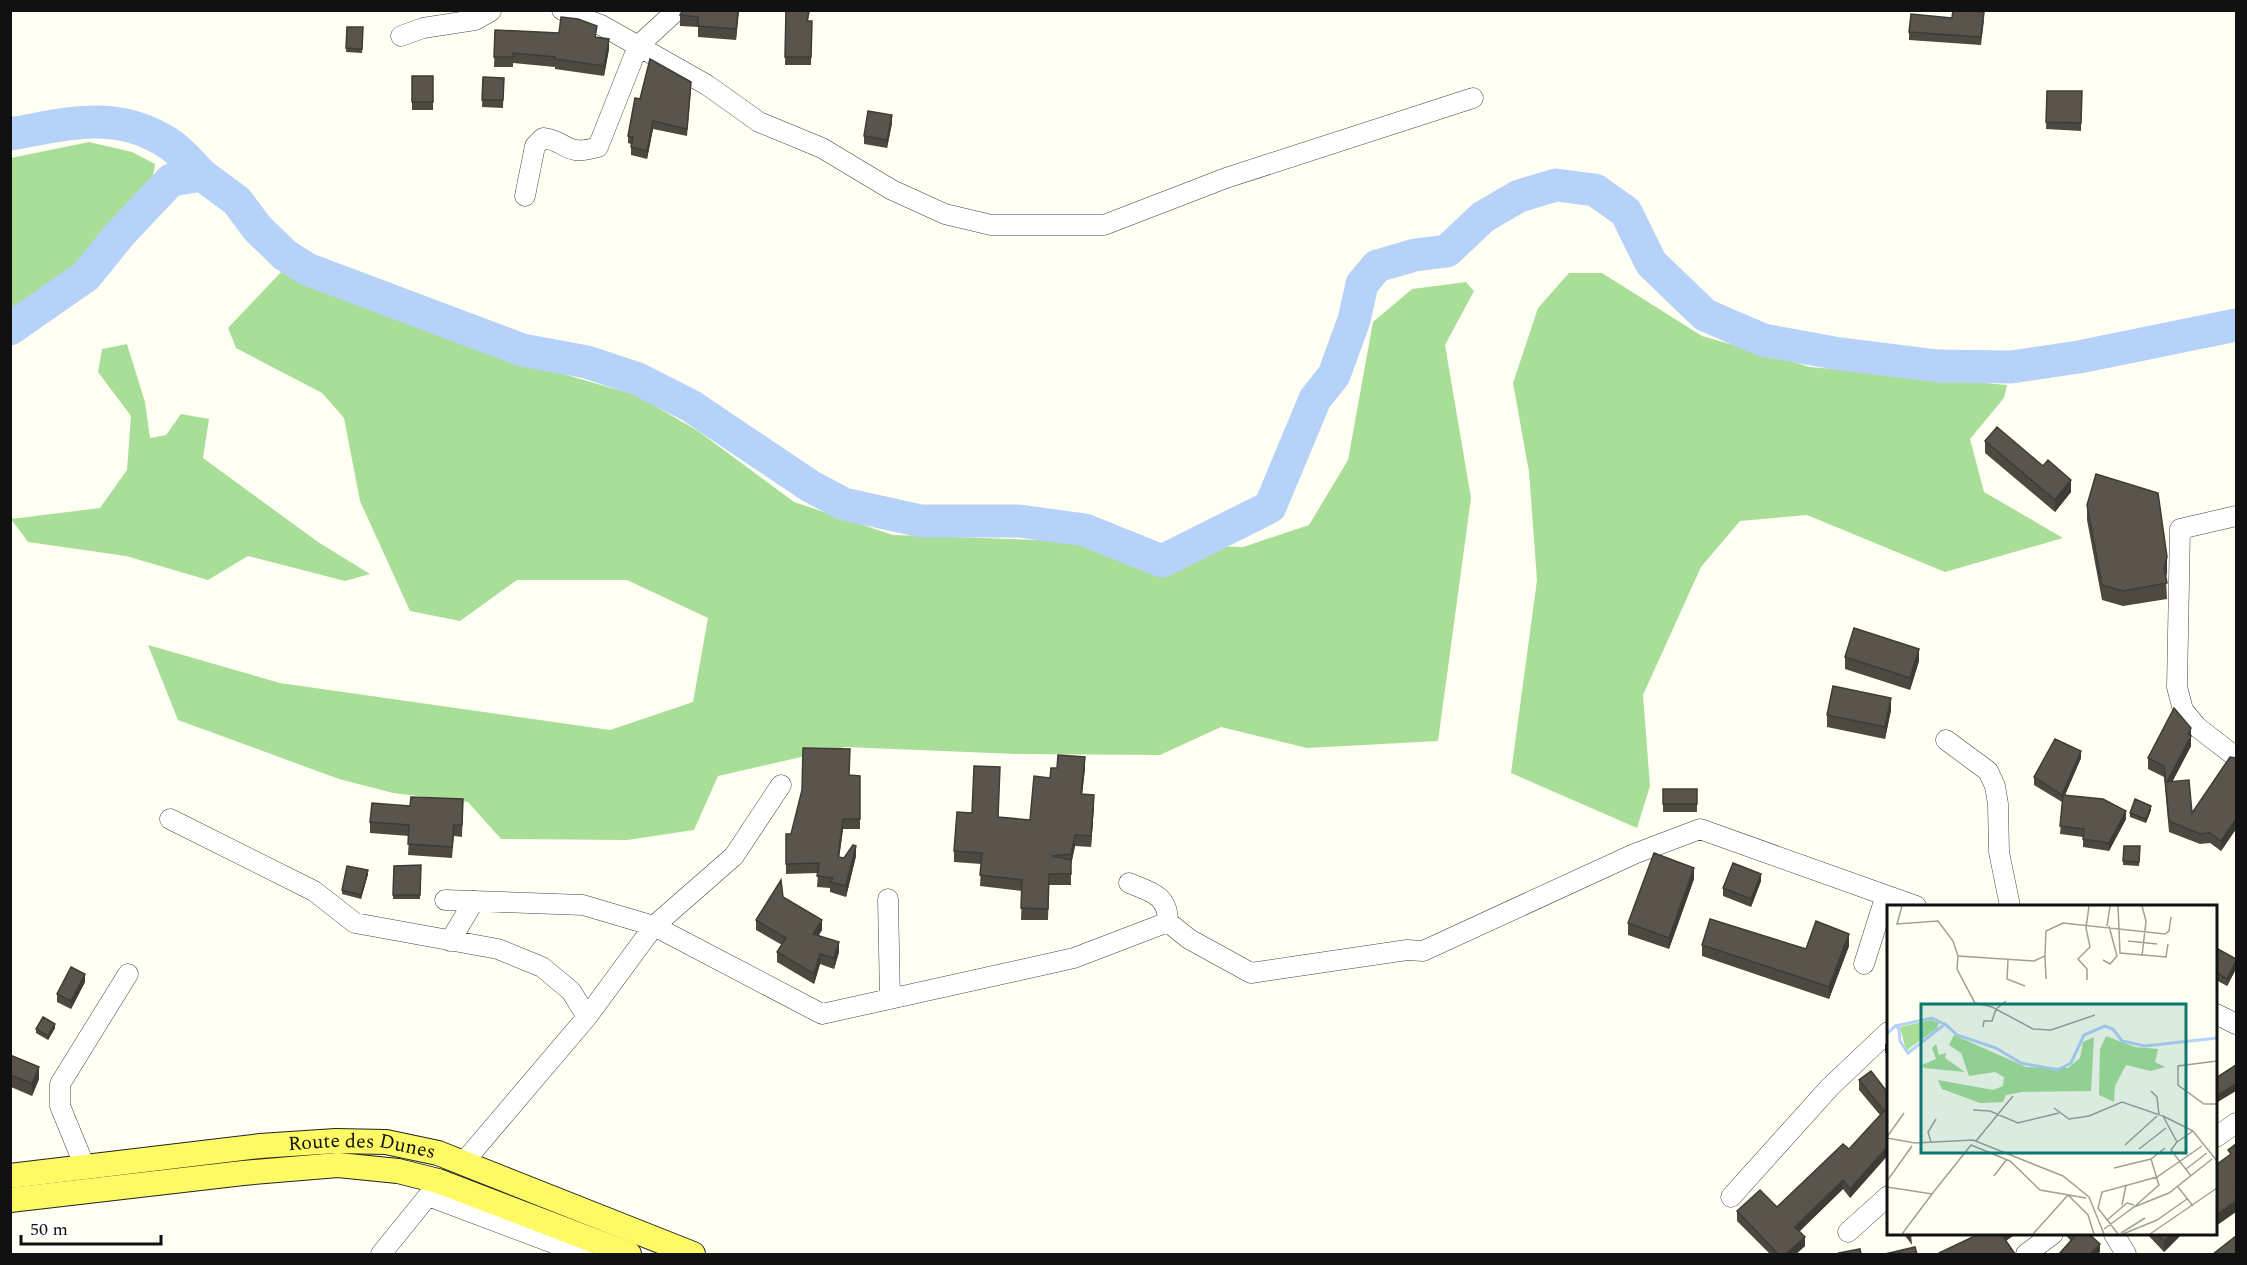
<svg xmlns="http://www.w3.org/2000/svg" width="2247" height="1265" viewBox="0 0 2247 1265" font-family="Spectral,serif">
	<style>
		.forest { fill: #a9de99 }
		.lines { fill: none; stroke-linecap: round; stroke-linejoin: round }
		.river { stroke: #b6d2f9; stroke-width: 33 }
		.minor-casing { stroke: #444; stroke-width: 21 }
		.major-casing { stroke: #222; stroke-width: 26 }
		.minor { stroke: #fff; stroke-width: 20 }
		.major { stroke: #fefa65; stroke-width: 24 }
		.wall { fill: #4d4941 }
		.shaded-wall { fill: #3f3c35 }
		.building { fill: #5a554c; stroke: #3f3c35; stroke-width: 1.5 }
		.labels { text-anchor: middle; dominant-baseline: central; stroke-width: 6; stroke-linejoin: round; paint-order: stroke }
		.street-label { font-size: 20px; fill: #111; stroke: #fff }
		.inset-river { fill: none; stroke: #b6d2f9; stroke-width: 3 }
		.inset-road { fill: none; stroke: #a0a099; stroke-width: 1.5 }
		.view { fill: #0f766e; fill-opacity: 0.15; stroke: #0f766e; stroke-width: 3 }
		.inset-edge { fill: none; stroke: #111; stroke-width: 3 }
	</style>
	<rect width="100%" height="100%" fill="#fffff4"/>
	<!-- forest -->
	<path class="forest" d="M89 142 132 152 155 164C152 200 105 248 79 273 60 291 33 306 11 321V158Z
		M284 269 507 358 636 395 698 431 794 502 893 535 1243 547 1309 525 1348 460 1373 322 1412 289 1466 282 1474 291 1445 345 1471 498 1438 741 1307 748 1221 727 1160 755 1016 754 845 747 718 776 694 830 627 840 501 839 468 802 393 793 339 779 178 720 148 645 280 683 610 730 693 702 708 618 627 580H517L460 621 410 611 360 501 344 418 322 393 236 348 228 328Z
		M1569 273H1602L1702 336 1810 367 2007 385 2004 398 1970 439 1984 492 2063 538 1945 572 1807 515 1740 521 1701 567 1643 695 1650 786 1637 828 1511 773 1537 580 1529 472 1513 383 1538 308Z
		M127 344 145 402 150 438 166 435 181 414 209 419 203 458 318 542 370 574 345 581 248 556 208 580 126 556 28 542 11 519 100 508 127 470 131 416 98 372 102 349Z"/>
	<g class="lines">
		<!-- river -->
		<path class="river" d="M10 134C68 124 115 109 168 143 181 151 192 165 202 175
			M10 329 86 276 120 234 171 180 202 175 237 201 258 229 285 255 307 269 522 350 587 362 638 379 691 406 810 486 844 504 921 521H1019L1085 530 1162 561 1270 507 1315 399 1334 375 1354 320 1362 284 1377 266 1415 255 1447 251 1483 217 1519 196 1556 185 1595 190 1626 212 1651 263 1705 315 1763 340 1834 353 1938 366 2011 367 2079 357 2236 325"/>
		<defs>
			<path id="minor" d="M562 10 601 25 707 85 759 122 822 148 892 190 945 214 991 225H1104L1226 178 1473 98
				M401 36 423 28 475 20 491 11
				M525 196 535 146 543 138C568 141 564 157 598 147L638 46 677 10
				M2236 516 2180 529 2177 687 2183 710 2197 727 2236 757
				M1946 740 1988 771 1995 786 1998 804 1999 852 2010 906
				M170 819 314 891 355 923 498 949 542 967 571 991 587 1017
				M1129 883C1151 892 1168 895 1168 922
				M888 899 890 999
				M445 900 583 905 654 926 822 1014 1074 958 1168 922
				M1168 922 1189 939 1251 973 1407 950 1423 951 1634 854 1700 829 1916 906
				M450 941 474 901
				M1864 964 1886 895
				M2216 1014 2236 1024
				M2216 1137 2236 1123
				M463 1163 587 1017 654 926 734 856 781 785
				M85 1167 60 1106V1084L128 974
				M1731 1197 1830 1087 1888 1032
				M1848 1232 1888 1196
				M2114 1234 2126 1254
				M381 1254 428 1196 582 1254
				M2026 1254 2053 1234"/>
			<g id="major">
				<path id="s1" d="M10 1176 260 1146 336 1141 386 1142 438 1153 693 1254"/>
				<path d="M10 1200 243 1173 338 1165 398 1171 438 1181 629 1254"/>
			</g>
		</defs>
		<!-- minor casing -->
		<use href="#minor" class="minor-casing"/>
		<!-- major casing -->
		<use href="#major" class="major-casing"/>
		<!-- minor -->
		<use href="#minor" class="minor"/>
		<!-- major -->
		<use href="#major" class="major"/>
	</g>
	<!-- wall -->
	<path class="wall" d="M683 10H739L736 40 698 37V27L680 26V15Z
		M786 10H810L808 21H812L811 65H785Z
		M1952 18 1984 20 1981 45 1909 40V32Z
		M347 27H363L362 53 346 52Z
		M495 30 597 37 609 49 604 76 555 69V67L513 63V67H494Z
		M412 76H433V110H412Z
		M483 77 504 78 503 108 482 107Z
		M691 89 687 136 653 129 647 159 631 155V144L628 143V136L640 99Z
		M2047 91H2082L2081 131 2046 129Z
		M892 123 887 148 864 144V136Z
		M1985 441 2071 492 2055 512 1985 453Z
		M2087 505 2167 572 2166 578 2167 599 2123 606 2102 600 2087 520Z
		M1845 657 1919 661 1910 690 1845 669Z
		M1891 710 1885 739 1827 727V715Z
		M2191 738V746L2172 782 2192 813 2236 758V829L2221 851 2210 843 2200 844 2169 832 2164 777 2148 769V758Z
		M2081 758 2065 795 2126 819 2109 851 2083 847V837L2060 834 2063 800 2062 802 2034 785V777Z
		M1085 768 1082 794 1094 806 1091 847 1075 846 1071 865V885H1049L1048 920H1021L1022 891 980 886 981 864 954 862V851L999 817 1030 820 1050 778Z
		M860 776V829H843L839 857 844 858 856 856 846 897 830 892V888L817 887 818 873 786 874V834H791Z
		M1663 789H1697V812H1663Z
		M463 810 462 837 454 836 452 858 408 855 409 836 370 833V822Z
		M2151 810 2146 823 2130 817V813Z
		M2124 846H2140L2139 866 2123 865Z
		M421 865 420 899H393L394 866Z
		M368 874 361 899 342 894V890Z
		M1694 879 1669 949 1628 935V923Z
		M1761 881 1751 907 1723 896V888Z
		M783 897 822 930 819 935 839 952 834 969 820 964 814 984 777 962V952L782 945 756 930V920Z
		M1702 945 1806 949 1849 946 1829 999 1702 956Z
		M2216 948 2236 961V969L2227 986 2216 980Z
		M85 982 71 1009 57 1002V994Z
		M55 1028 48 1040 36 1033V1029Z
		M1888 1041V1056L1885 1052V1044Z
		M10 1055 39 1079 32 1096 11 1087 10 1089Z
		M1859 1080 1888 1093V1156V1155L1850 1198 1843 1189 1799 1231 1805 1246 1796 1254H1770L1737 1221V1211L1777 1207 1849 1149 1880 1115 1859 1090Z
		M1903 1233H1911L1912 1245Z
		M2064 1233H2089L2100 1252 2071 1241Z
		M2146 1233H2183L2164 1252Z"/>
	<!-- shaded-wall -->
	<path class="shaded-wall" d="M738 10H739L736 40V29Z
		M609 39V49L604 76V66Z
		M892 115V123L887 148V140Z
		M653 121V129L647 159V151Z
		M2071 480V492L2055 512V500Z
		M2167 557V572L2164 583V568Z
		M1919 649V661L1910 690V678Z
		M1891 698V710L1885 739V727Z
		M2191 728V746L2167 792V782Z
		M2081 751V758L2062 802V795Z
		M1085 757V768L1081 805V794Z
		M1094 795V806L1091 847V836Z
		M2151 806V810L2146 823V819Z
		M2126 811V819L2109 851V843Z
		M843 819V829L838 867V857Z
		M2236 819V829L2221 851V841Z
		M1075 835V846L1071 865V854Z
		M856 846V856L846 897V886Z
		M1694 868V879L1669 949V938Z
		M368 870V874L361 899V895Z
		M1761 874V881L1751 907V899Z
		M822 920V930L813 944V934Z
		M1849 934V946L1829 999V987Z
		M839 942V952L834 969V958Z
		M820 954V964L814 984V974Z
		M2236 961V969L2227 986V979Z
		M85 974V982L71 1009V1001Z
		M55 1024V1028L48 1040V1036Z
		M39 1067V1079L32 1096V1084Z
		M2236 1084V1091L2216 1103V1096Z
		M1888 1146V1155L1850 1198V1189Z
		M1843 1180V1189L1795 1236V1227Z
		M2236 1201V1212L2216 1226V1215Z
		M2004 1233H2017L2002 1244V1235Z
		M2172 1233H2183L2164 1252V1241Z
		M1805 1237V1246L1796 1254H1786Z
		M2100 1244V1252L2098 1254H2090Z"/>
	<!-- building -->
	<path class="building" d="M683 10H738L736 29 698 26V17L680 15Z
		M786 10H809L807 21H812L811 57H785Z
		M1953 10 1984 12 1981 37 1909 32 1911 14 1952 18Z
		M561 17 578 19 597 26 595 37 609 39 604 66 555 59V57L513 53V57H494L495 30 559 33Z
		M347 27H363L362 49 346 48Z
		M650 59 691 82 687 129 653 121 647 151 631 147 633 137 628 136 635 98 640 99Z
		M412 76H433V102H412Z
		M483 77 504 78 503 100H482Z
		M2047 91H2082L2081 123 2046 122Z
		M868 111 892 115 887 140 864 136Z
		M1997 427 2043 466 2048 460 2071 480 2055 500 1985 441Z
		M2096 474 2158 493 2167 557 2164 568 2167 583 2123 591 2102 585 2087 505Z
		M1854 628 1919 649 1910 678 1845 657Z
		M1833 686 1891 698 1885 727 1827 715Z
		M2174 708 2191 728 2188 734 2191 736 2167 782 2189 780 2192 813 2230 757 2236 758V819L2221 841 2210 833 2200 834 2169 821 2164 766 2148 758Z
		M2055 739 2081 751 2062 795 2034 777Z
		M803 748 850 749 849 775 860 776V819H843L838 857 844 858 853 845 856 846 846 886 830 882 833 878 817 876 819 863 786 864V834H791L802 790Z
		M1058 755 1085 757 1081 794 1094 795 1091 836 1075 835 1071 854 1052 856 1071 860V874H1049L1048 909 1021 908 1022 880 980 875 982 853 954 851 957 812 972 813 974 766 1000 767 998 817 1030 820 1034 776 1050 778 1051 768H1057Z
		M1663 789H1697V804H1663Z
		M2063 795 2103 799 2126 811 2109 843 2083 839 2084 829 2060 826Z
		M411 797 463 799 462 825H454L452 847 408 844 409 825 370 822 372 803 410 806Z
		M2135 799 2151 806 2146 819 2130 813Z
		M2124 846H2140L2139 862 2123 861Z
		M1654 853 1694 868 1669 938 1628 923Z
		M1733 863 1761 874 1751 899 1723 888Z
		M421 865 420 895H393L394 866Z
		M347 866 368 870 361 895 342 890Z
		M781 880 783 897 822 920 813 934 839 942 834 958 820 954 814 974 777 952 786 938 756 920Z
		M1710 919 1806 949 1816 921 1849 934 1829 987 1702 945Z
		M2216 948 2236 959V961L2227 979 2216 972Z
		M71 967 85 974 71 1001 57 994Z
		M43 1017 55 1024 48 1036 36 1029Z
		M10 1055 39 1067 32 1084 11 1075 10 1077Z
		M2236 1065V1084L2216 1096V1078Z
		M1871 1071 1888 1093V1146L1850 1189 1843 1180 1795 1227 1805 1237 1786 1254H1778L1737 1211 1760 1190 1777 1207 1843 1144 1849 1149 1884 1111 1859 1080Z
		M2236 1144V1189L2235 1190 2236 1192V1201L2216 1215V1165L2231 1154 2228 1150Z
		M1981 1233H2004L2002 1235 2015 1254H1939V1253Z
		M2072 1233H2088L2100 1244 2090 1254H2059L2075 1236Z
		M2157 1233H2172L2164 1241Z
		M2236 1236V1254H2213Z
		M1915 1247 1917 1254H1885Z
		M1860 1249 1861 1254H1840L1839 1253Z"/>
	<g class="labels">
		<!-- street labels -->
		<g class="street-label">
			<text stroke="none"><textPath href="#s1" startOffset="354">Route des Dunes</textPath></text>
		</g>
	</g>
	<!-- overview -->
	<g transform="translate(1887 905)">
		<rect width="330" height="330" fill="#fffff4"/>
		<path d="M44 115 52 118 50 123 19 146 13 122ZM67 130 139 162 181 163 193 153 196 137 207 132 204 186 134 187 119 190 116 197 93 198 55 184 51 175 106 185 116 181 117 172 108 167 82 171 74 148 62 140ZM219 131 248 142 271 144 268 157 278 162 264 166 239 160 228 181 227 197 212 190 213 144ZM49 139 52 150 59 148 58 153 78 167 37 163 35 160 49 154 45 143Z" fill="#a9de99"/>
		<path class="inset-river" d="M8 121 45 113 57 119M0 129 8 121 12 123 13 136 21 148 58 119 70 130 109 143 134 158 171 165 184 158 197 130 218 121 226 124 235 136 258 141 330 133"/>
		<path class="inset-road" d="M15 1 10 19 51 16 66 36 71 51 147 56 158 51 159 26 176 18 278 29 282 26 284 12M231 1 233 48 279 52 281 39M220 21 223 1M241 36 270 39M71 51 70 64 88 98 105 102 146 124 164 125 208 110M158 51 159 74M255 51 259 16 255 1M121 55 120 74 138 81M216 55 223 59 230 51 222 21M200 75V64L191 54 203 42 199 23 202 1M96 122 97 116H105L109 104 119 96M330 156 291 161V180L317 199H330M264 186 270 192 272 210M167 203 182 214 202 211 235 197 276 211 290 237 284 245 304 271M86 205 103 206 131 218 172 208M276 211 306 226M0 232 17 208M0 233 28 238 86 235 176 271 202 292 217 329M89 236 126 191M44 237 41 227 49 214M290 237 306 226 330 256M238 240 270 211M252 244 279 223M227 263 264 254 278 243M299 264 320 248M107 271 120 254M0 276 25 241M0 282 45 289 84 240 123 256 153 285 199 293M291 282 306 301M181 290 201 310 207 329M235 300 239 280M247 302 272 280 264 254M220 315 240 298 247 300M217 324 247 302 282 288 325 254M234 328 258 313M15 329 45 289M146 329 181 290M231 329 211 303 215 287 270 272 315 241M236 329 270 315 300 294M263 329 330 283"/>
		<path class="view" d="M34 99H299V248H34Z"/>
		<rect width="330" height="330" class="inset-edge"/>
	</g>
	<!-- border -->
	<rect width="2247" height="1265" fill="none" stroke="#111111" stroke-width="24"/>
	<!-- scale -->
	<path d="M21 1235v9h140v-9" fill="none" stroke="#111111" stroke-width="3"/>
	<text x="30" y="1235" font-size="18" fill="#111111" stroke="#ffffff" stroke-width="4.5" paint-order="stroke">50 m</text>
</svg>
